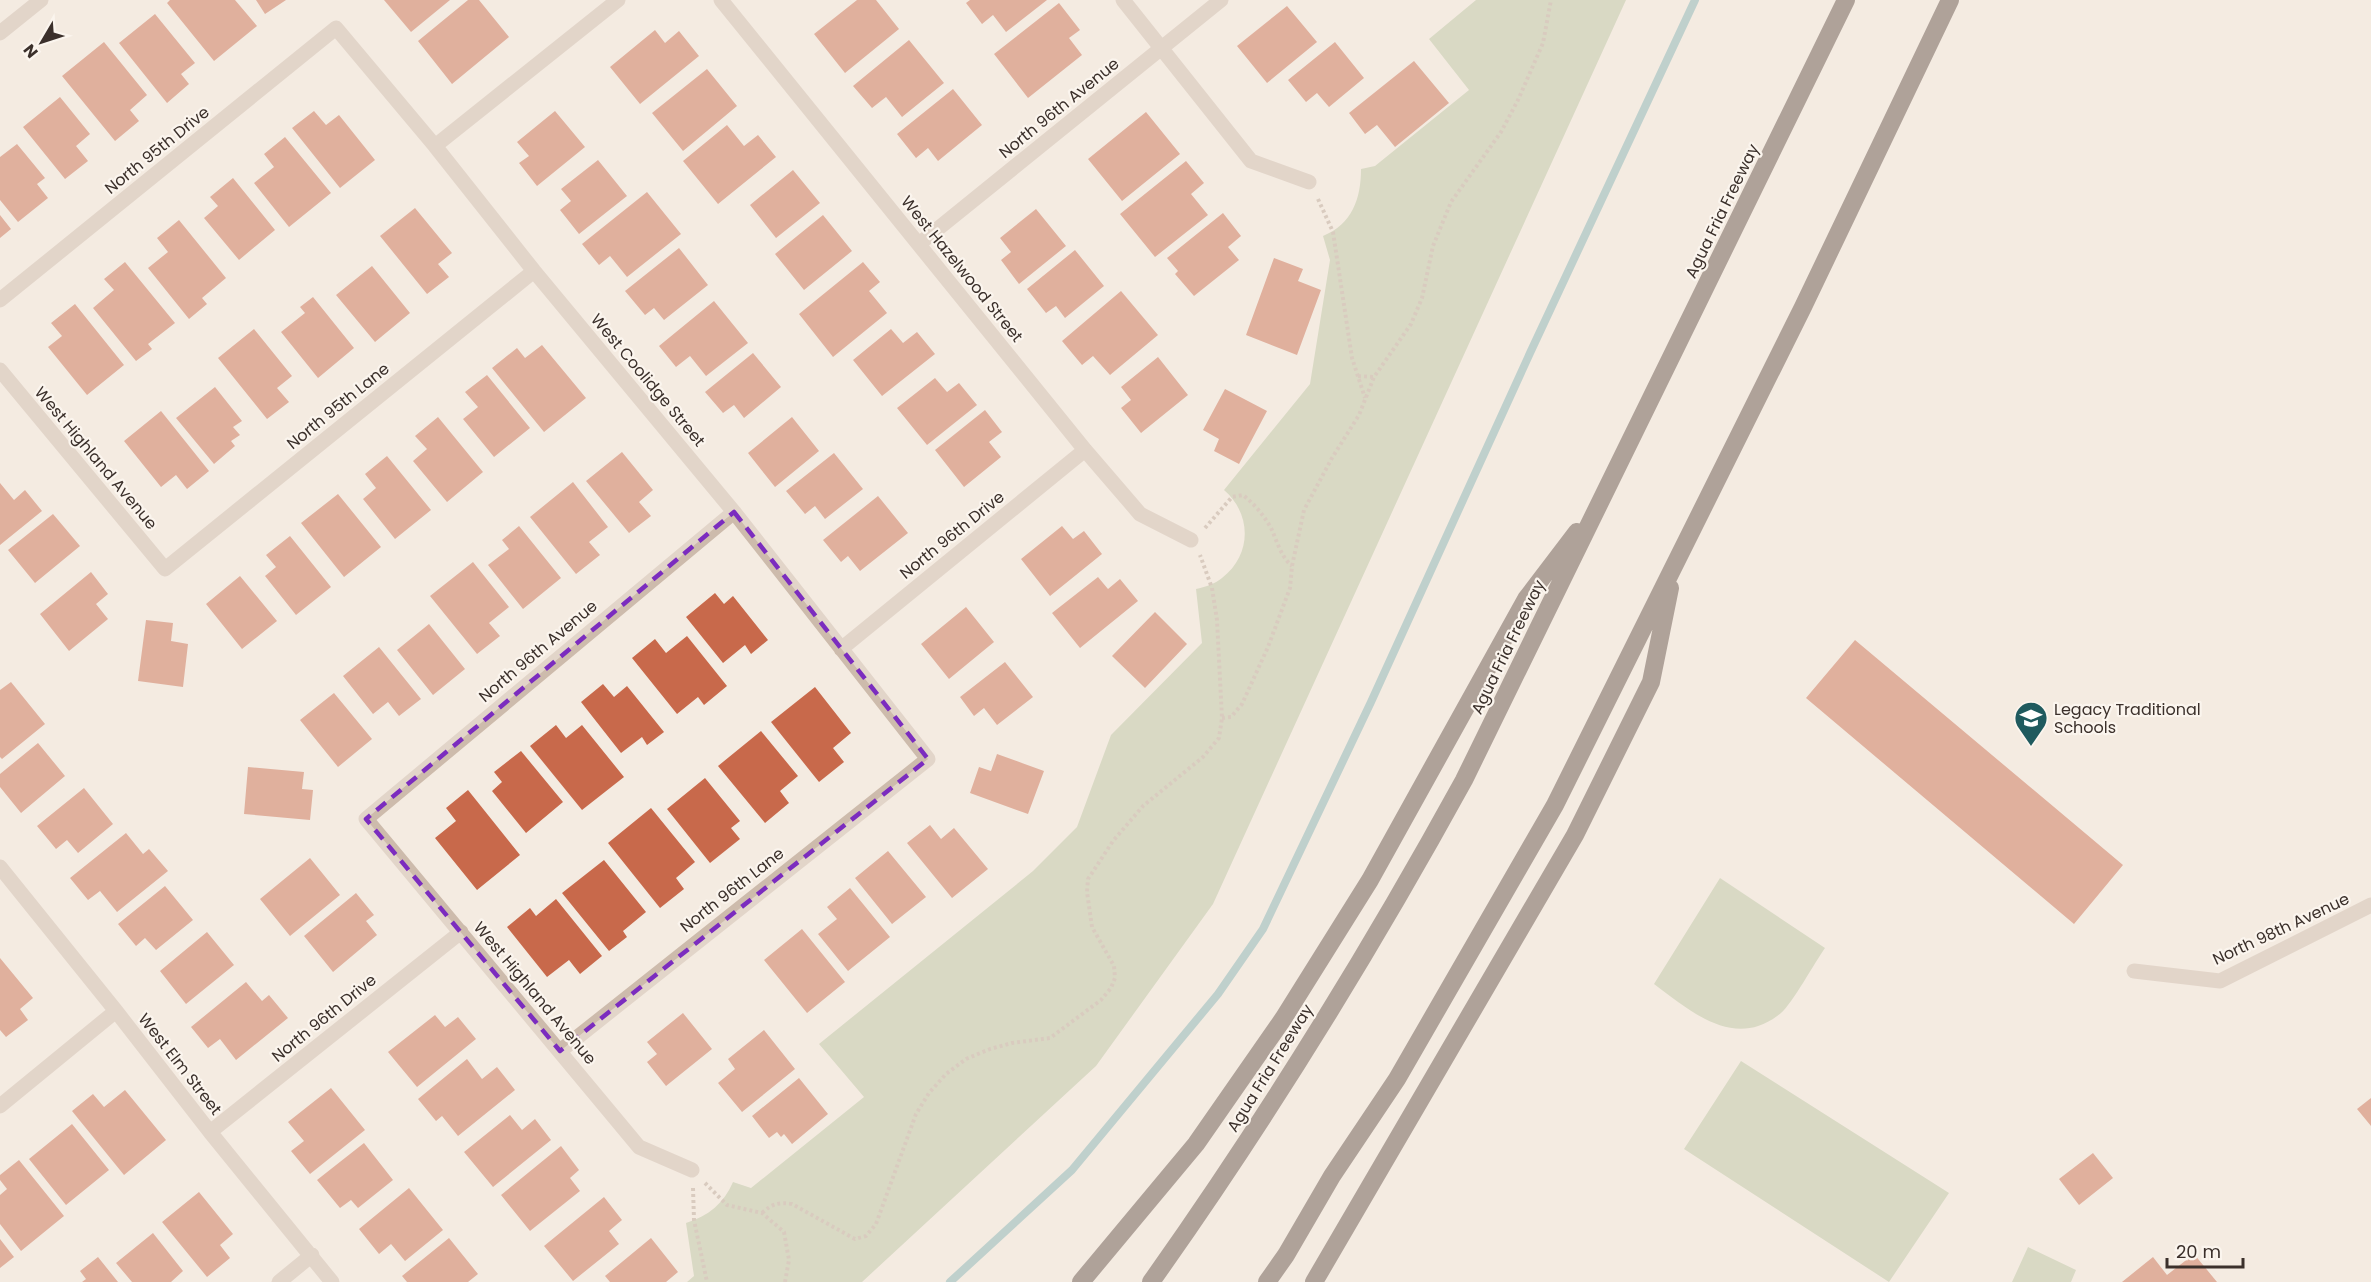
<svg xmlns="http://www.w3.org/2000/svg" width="2371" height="1282" viewBox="0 0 2371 1282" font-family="Poppins,sans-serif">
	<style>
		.green { fill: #b8c4a0 }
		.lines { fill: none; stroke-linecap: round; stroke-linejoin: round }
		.stream { stroke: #7fb0b2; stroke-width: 8 }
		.building { fill: #c8694b }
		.path { stroke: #b9a596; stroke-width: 4; stroke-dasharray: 3 3; stroke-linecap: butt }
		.minor { stroke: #cdbbac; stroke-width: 15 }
		.highway { stroke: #5c4a42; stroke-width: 18 }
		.marked { fill: none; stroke: #7b2cbf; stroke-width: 4.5; stroke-dasharray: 12 8; stroke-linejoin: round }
		.labels { text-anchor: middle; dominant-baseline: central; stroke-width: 4.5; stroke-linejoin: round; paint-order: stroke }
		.street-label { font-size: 16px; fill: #3b302b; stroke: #fbf5ee }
		.poi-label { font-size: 16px; fill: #3b302b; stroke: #fbf5ee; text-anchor: start }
	</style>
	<rect width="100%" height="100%" fill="#f4ebe1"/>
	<!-- green -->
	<path class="green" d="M1476 0H1626L1213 904 1096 1066 862 1282H687L694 1276 686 1223C709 1216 724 1203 733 1182L751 1188 864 1097 819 1044 1033 871 1077 827 1111 735 1202 643 1196 589C1205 587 1215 584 1222 578 1252 555 1252 514 1224 490L1310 384 1330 260 1323 236C1352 224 1361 199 1361 169L1375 166 1469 90 1429 39Z
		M1720 878 1825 948C1815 962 1792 1004 1781 1013 1735 1051 1692 1012 1654 984Z
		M1741 1061 1949 1193 1889 1282 1684 1149Z
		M2028 1247 2076 1270 2071 1282H2012Z"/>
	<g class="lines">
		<!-- stream -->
		<path class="stream" d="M950 1282 1072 1170 1218 994 1263 929 1371 702 1530 353 1695 0"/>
	</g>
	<!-- building -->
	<path class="building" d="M170 0H235L257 26 214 61 167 3Z
		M256 0H286L265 14Z
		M384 0H450L411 32Z
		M468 0H479L509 37 452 84 418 41Z
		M857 0H876L899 29 845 73 814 34Z
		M970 0H1047L1006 32 993 15 982 24 966 3Z
		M1059 3 1080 30 1069 38 1082 55 1028 98 994 54Z
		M1287 6 1317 42 1267 83 1237 46Z
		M155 14 195 63 181 74 189 84 167 103 119 43Z
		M655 30 665 43 679 31 699 56 640 104 610 67Z
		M909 40 944 83 902 117 886 97 872 108 853 86Z
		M104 42 147 95 130 110 139 121 115 141 62 76Z
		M1335 42 1364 78 1329 107 1317 93 1306 102 1288 80Z
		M1414 61 1449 103 1395 147 1377 125 1365 134 1349 113Z
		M707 69 737 106 683 151 652 113Z
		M953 89 982 125 938 161 928 148 916 158 897 134Z
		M60 97 90 134 76 146 88 161 65 179 23 127Z
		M314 111 326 125 339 115 375 160 340 188 292 128Z
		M555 111 585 147 537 186 519 163 529 156 517 142Z
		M1146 112 1180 154 1122 201 1088 159Z
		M727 125 744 146 758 135 776 157 718 204 683 161Z
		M285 137 331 193 289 227 254 183 274 167 264 154Z
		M17 144 45 178 37 184 48 198 18 222 0 200V157Z
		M598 160 627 196 579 234 560 210 571 201 561 189Z
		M1186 161 1204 183 1191 194 1208 215 1155 257 1120 214Z
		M793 170 820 203 776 238 750 205Z
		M233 178 275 230 239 260 204 218 218 206 210 197Z
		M647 192 681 234 627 277 610 256 599 265 582 244Z
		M415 208 452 253 438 264 449 277 427 294 380 236Z
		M1036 209 1066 246 1019 284 1001 260 1011 252 1000 238Z
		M1223 213 1241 236 1228 247 1239 260 1194 296 1175 274 1178 271 1167 258Z
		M0 215 11 229 0 238Z
		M823 215 852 251 804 290 775 254Z
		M179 220 226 278 202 298 207 304 189 319 148 268 168 252 157 238Z
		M679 248 708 285 664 320 654 308 645 315 625 291Z
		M1075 250 1104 286 1065 318 1056 306 1046 313 1027 289Z
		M1274 258 1303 269 1298 281 1321 290 1297 355 1246 335Z
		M125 262 175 323 148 344 152 349 136 361 93 308 114 290 104 279Z
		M863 262 880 282 869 291 887 313 833 357 799 314Z
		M372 266 410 313 375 342 336 295Z
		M1121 291 1158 335 1110 375 1093 356 1082 365 1062 341Z
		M313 297 354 348 318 378 281 332 305 313 300 307Z
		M714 301 748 343 706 376 690 356 676 367 659 346Z
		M75 304 124 365 87 395 48 347 62 336 51 323Z
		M254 329 292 376 277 388 289 402 267 419 218 358Z
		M891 329 903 343 917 332 935 354 882 396 853 360Z
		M542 345 586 398 544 432 492 368 517 348 525 358Z
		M753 353 781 387 744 418 734 405 723 413 705 392Z
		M1158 357 1188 395 1141 433 1121 408 1131 400 1121 387Z
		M487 375 530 428 494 457 463 419 478 407 465 392Z
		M935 378 947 392 959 383 977 405 927 445 897 408Z
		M215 387 242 421 233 427 240 435 231 441 235 446 214 464 176 418Z
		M1225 389 1267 411 1239 464 1214 451 1219 439 1203 430Z
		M985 410 1002 432 989 442 1001 457 964 487 935 450Z
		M161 411 209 471 187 489 176 475 161 487 124 441Z
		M438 417 483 472 447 502 413 461 427 449 415 436Z
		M792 417 819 451 775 487 748 453Z
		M622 452 653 490 639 502 651 516 629 533 586 481Z
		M834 453 863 489 825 519 815 506 805 514 786 491Z
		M387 456 431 510 395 539 363 499 376 488 365 474Z
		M573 482 608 527 589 542 600 555 576 574 530 517Z
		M0 483 14 500 25 490 42 511 0 545Z
		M338 494 381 547 344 577 301 523Z
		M878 496 908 533 860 571 848 556 841 562 823 540Z
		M53 514 80 546 35 583 8 550Z
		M519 526 561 578 523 609 488 565 509 549 502 540Z
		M1062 526 1073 539 1084 531 1102 554 1050 596 1021 559Z
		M290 536 331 587 296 615 265 576 276 567 266 555Z
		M473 562 509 607 489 623 500 636 477 654 430 596Z
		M91 572 108 594 96 604 108 619 69 651 40 614Z
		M240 576 277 621 242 649 206 604Z
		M1098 577 1108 589 1120 579 1138 601 1080 648 1052 613Z
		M715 593 724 604 733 596 768 640 751 654 745 645 723 663 686 617Z
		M966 607 994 642 949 679 921 644Z
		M1155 612 1187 644 1145 688 1112 656Z
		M146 620 173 623 171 641 188 644 183 687 138 681Z
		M429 624 465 669 433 695 397 650Z
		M687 636 727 686 704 705 698 697 677 714 632 658 655 639 666 653Z
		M1855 640 2123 865 2074 924 1806 698Z
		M379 647 421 699 399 716 388 702 373 714 343 676Z
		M1005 662 1033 697 997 725 984 708 974 716 960 697Z
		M11 682 45 724 2 759 0 757V690Z
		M603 684 614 697 627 686 664 732 647 745 642 737 621 753 581 702Z
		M815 687 851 733 833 748 844 762 819 782 771 722Z
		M334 693 372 739 338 767 300 720Z
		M556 725 566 738 582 725 624 777 582 810 530 746Z
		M761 731 798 776 780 791 789 803 765 823 718 766Z
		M38 743 65 776 21 813 0 787V774Z
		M521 751 563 802 526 833 492 791 502 782 494 772Z
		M997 754 1044 771 1028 814 970 793 979 767 991 771Z
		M248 767 304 772 302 789 313 790 310 820 244 814Z
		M705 778 740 821 731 828 740 839 710 863 667 809Z
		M84 788 113 824 78 853 67 840 56 849 37 826Z
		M468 790 520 855 477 890 435 838 456 821 446 808Z
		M651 808 695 862 676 878 684 889 660 908 608 843Z
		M930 825 941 839 954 828 988 869 952 898 907 843Z
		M126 833 143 854 149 849 168 871 117 912 100 891 88 900 70 878Z
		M888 851 926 897 892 924 855 878Z
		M310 858 340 895 290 936 260 899Z
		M604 860 646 912 623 931 627 937 609 951 562 893Z
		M165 886 193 920 156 950 145 938 136 946 118 924Z
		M850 888 890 937 848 971 818 934 837 919 827 907Z
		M356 893 374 915 366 921 377 935 333 972 304 936Z
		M556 899 602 956 580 974 569 960 547 977 507 927 530 908 536 916Z
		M802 929 845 982 807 1013 764 960Z
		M207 932 234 965 186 1004 160 971Z
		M0 958 33 998 20 1009 28 1020 6 1037 0 1030Z
		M246 982 262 1001 269 995 288 1018 236 1060 220 1039 208 1048 191 1027Z
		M683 1013 712 1049 666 1086 647 1062 657 1054 647 1042Z
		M435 1015 445 1027 458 1017 476 1039 417 1087 388 1052Z
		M764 1030 795 1069 742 1112 718 1083 735 1069 728 1059Z
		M467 1059 482 1079 497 1067 515 1090 458 1136 442 1116 436 1121 418 1099Z
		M799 1078 828 1114 792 1144 784 1134 781 1137 777 1132 769 1138 752 1116Z
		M331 1088 365 1130 310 1174 291 1151 304 1141 288 1122Z
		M125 1090 166 1140 124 1175 72 1111 93 1094 104 1107Z
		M2371 1098V1126L2357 1109Z
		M510 1115 522 1130 535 1119 551 1140 493 1187 464 1152Z
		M72 1124 109 1170 66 1205 29 1159Z
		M364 1143 393 1180 358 1208 351 1200 340 1208 317 1180Z
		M561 1146 579 1170 570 1178 580 1191 530 1231 501 1195Z
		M2093 1153 2113 1178 2079 1205 2059 1179Z
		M19 1160 64 1216 21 1251 0 1224V1195L7 1189 0 1180V1175Z
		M409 1188 443 1230 405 1261 391 1244 379 1254 359 1229Z
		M199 1192 233 1234 220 1245 230 1258 207 1277 162 1222Z
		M604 1197 622 1220 609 1231 619 1244 573 1281 544 1246Z
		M153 1233 183 1271 171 1282H132L116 1263Z
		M449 1238 478 1274 468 1282H407L402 1276Z
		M651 1238 678 1272 666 1282H610L605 1276Z
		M0 1239 14 1257 0 1268Z
		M2194 1254 2217 1282H2122L2153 1257 2167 1275Z
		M98 1257 118 1282H82L86 1279 80 1271Z"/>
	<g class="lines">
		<!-- path -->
		<path class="path" d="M1318 199 1333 232 1352 358 1365 398
			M1358 376 1374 377
			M1205 528 1232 497 1243 495C1255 505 1263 514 1271 528 1277 541 1281 557 1292 566
			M1222 718 1231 717 1242 704 1268 647 1290 588 1292 566 1304 510 1332 458 1359 415 1374 377 1411 324 1422 298 1433 246 1451 202 1501 132 1518 100 1543 43 1551 0
			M705 1183 727 1205 762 1213 784 1232 789 1260 785 1282
			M693 1188 694 1220 707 1282
			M762 1213C772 1204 778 1202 792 1204L855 1239 866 1236 876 1224 916 1114 929 1093 946 1074 966 1059 990 1049 1012 1043 1050 1038 1101 1000 1111 988 1115 978 1114 966 1092 927 1087 892 1088 879 1113 841 1143 806 1203 757 1219 738 1222 718 1217 620 1212 588 1200 555"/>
		<!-- minor -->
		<path class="minor" d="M721 0 1085 450 1140 514 1191 540
			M1123 0 1251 161 1309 182
			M0 33 41 0
			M435 146 618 0
			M919 244 1221 0
			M0 300 336 28 435 146 534 271 734 512 928 759 560 1051
			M0 370 165 569 534 271
			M841 649 1085 450
			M0 867 116 1011 210 1132 332 1282
			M2134 971 2220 981 2371 905
			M0 1106 116 1011
			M210 1132 461 932
			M692 1170 639 1147 366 819 734 512
			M279 1282 312 1255"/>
		<!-- highway -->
		<path class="highway" d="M1081 1282 1196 1144 1283 1019 1370 880 1526 599 1577 532
			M1151 1282C1265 1121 1369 953 1464 780L1846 0
			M1267 1282 1286 1255 1332 1176 1397 1079 1555 805 1803 307 1950 0
			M1314 1282 1575 835 1651 682 1670 588"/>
	</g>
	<!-- marked area -->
	<path d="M0 0H2371V1282H0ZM734 512 928 759 560 1051 366 819Z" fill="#f4ebe1" fill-opacity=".55" fill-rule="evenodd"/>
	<path class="marked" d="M734 512 928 759 560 1051 366 819Z"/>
	<!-- icons -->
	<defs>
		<symbol id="school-pin" viewBox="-11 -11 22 30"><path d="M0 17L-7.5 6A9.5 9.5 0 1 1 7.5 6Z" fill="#1f5a5e" stroke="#fbf5ee"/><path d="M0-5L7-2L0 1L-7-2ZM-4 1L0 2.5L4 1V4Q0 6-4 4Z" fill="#fff"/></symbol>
	</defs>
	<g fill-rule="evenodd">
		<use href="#school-pin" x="2012" y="699" width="38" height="52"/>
	</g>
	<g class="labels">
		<!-- street labels -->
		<g class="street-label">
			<text transform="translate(1059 108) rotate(-39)">North 96th Avenue</text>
			<text transform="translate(157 150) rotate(-39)">North 95th Drive</text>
			<text transform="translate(1722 211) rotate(-64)">Agua Fria Freeway</text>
			<text transform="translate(962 269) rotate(51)">West Hazelwood Street</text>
			<text transform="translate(648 380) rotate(50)">West Coolidge Street</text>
			<text transform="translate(338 406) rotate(-39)">North 95th Lane</text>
			<text transform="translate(96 458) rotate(50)">West Highland Avenue</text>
			<text transform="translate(952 535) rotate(-39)">North 96th Drive</text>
			<text transform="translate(1508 647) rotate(-64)">Agua Fria Freeway</text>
			<text transform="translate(538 651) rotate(-40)">North 96th Avenue</text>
			<text transform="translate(732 890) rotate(-38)">North 96th Lane</text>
			<text transform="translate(2281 929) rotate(-25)">North 98th Avenue</text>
			<text transform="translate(535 993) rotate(50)">West Highland Avenue</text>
			<text transform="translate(324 1018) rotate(-39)">North 96th Drive</text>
			<text transform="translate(180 1064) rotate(52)">West Elm Street</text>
			<text transform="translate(1270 1068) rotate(-58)">Agua Fria Freeway</text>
		</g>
		<!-- poi labels -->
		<g class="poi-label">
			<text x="2054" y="709">Legacy Traditional<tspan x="2054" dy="18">Schools</tspan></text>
		</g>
	</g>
	<!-- north arrow -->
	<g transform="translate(42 42) rotate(231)" stroke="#fbf5ee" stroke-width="4.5" paint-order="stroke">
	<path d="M0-4.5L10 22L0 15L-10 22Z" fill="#3b302b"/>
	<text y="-9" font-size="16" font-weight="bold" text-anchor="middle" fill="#3b302b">N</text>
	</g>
	<!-- scale -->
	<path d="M2167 1258v9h76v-9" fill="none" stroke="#3b302b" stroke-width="3"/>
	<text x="2176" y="1258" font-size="18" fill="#3b302b" stroke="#fbf5ee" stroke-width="4.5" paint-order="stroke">20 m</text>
</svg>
